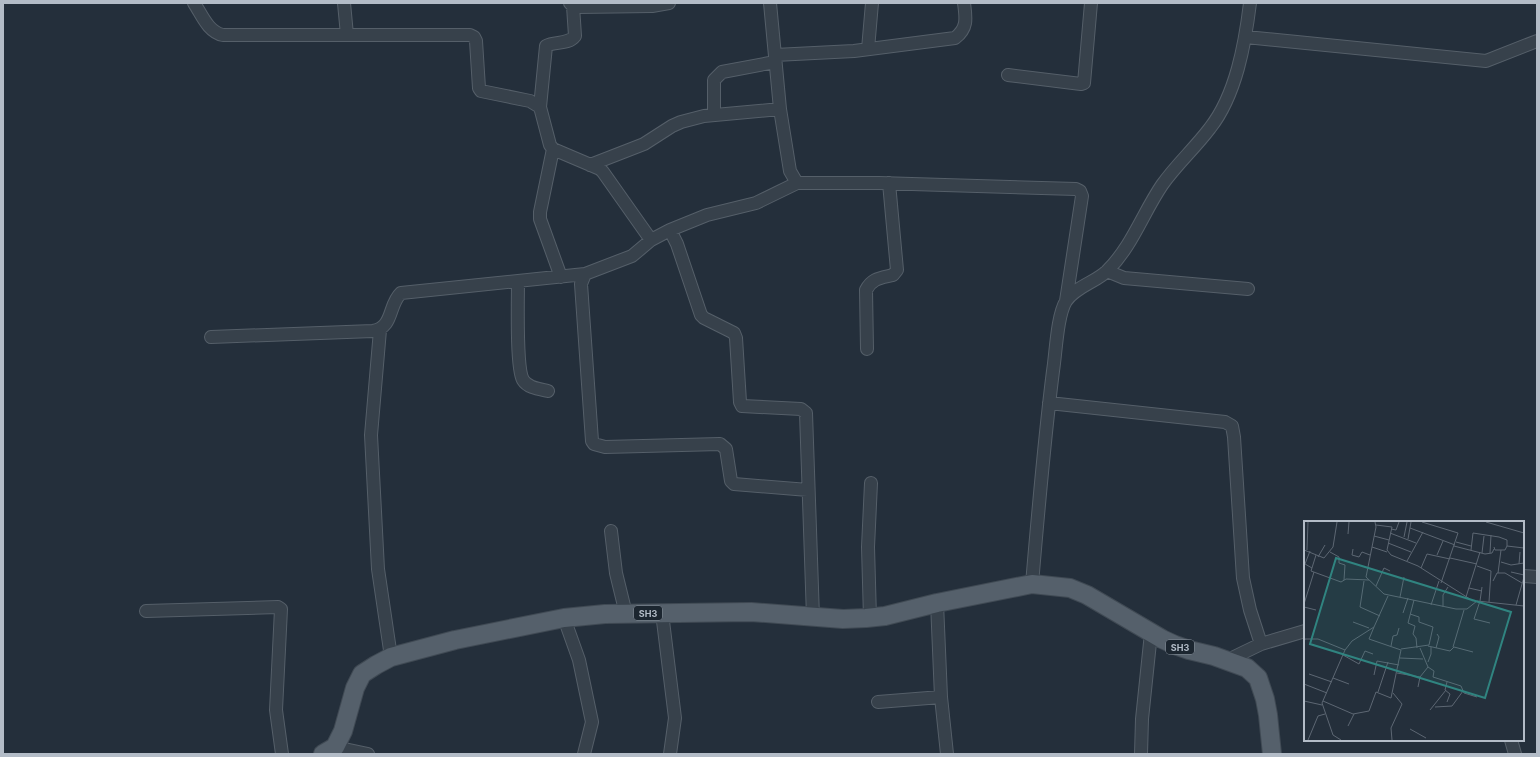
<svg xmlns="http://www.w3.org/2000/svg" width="1540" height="757" viewBox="0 0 1540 757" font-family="Inter,sans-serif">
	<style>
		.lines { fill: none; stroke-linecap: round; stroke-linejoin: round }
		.street-casing { stroke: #555f69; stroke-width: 14 }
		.primary-casing { stroke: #404a54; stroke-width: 20 }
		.street { stroke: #37414b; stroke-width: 12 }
		.primary { stroke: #55606b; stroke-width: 18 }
		.labels { text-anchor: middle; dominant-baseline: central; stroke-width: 3.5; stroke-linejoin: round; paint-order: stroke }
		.shield { fill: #1c2630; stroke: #868f9a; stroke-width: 1 }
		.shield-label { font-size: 9px; font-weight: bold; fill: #b3bcc7 }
		.inset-road { fill: none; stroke: #5d6773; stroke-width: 1 }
		.view { fill: #308480; fill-opacity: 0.15; stroke: #308480; stroke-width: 2 }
		.inset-edge { fill: none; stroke: #b3bcc7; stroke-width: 2 }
	</style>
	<rect width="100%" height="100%" fill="#242f3b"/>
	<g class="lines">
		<defs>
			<path id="street" d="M194 3C202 15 208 32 223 35H470L474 37 476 41 479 88 481 91 530 101 540 107 550 145 553 149 600 169 603 172 651 240
				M344 3 347 35
				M570 3 573 6 578 7 652 6 669 3
				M770 3 780 109 790 171 797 183H879L1076 189 1080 191 1082 196 1066 301
				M1246 37 1486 61 1537 41
				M868 49 872 3
				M775 55 854 51 955 38C968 28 966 18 964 3
				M1008 75 1081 84 1084 83 1091 3
				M540 107 546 46C555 41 568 45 575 36L573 6
				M714 115V80L722 72 775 62
				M553 149 540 212V219L561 277
				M590 165 644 144 672 126 681 122 704 116 780 109
				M797 183 756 203 707 215 670 230 651 240 632 256 585 274 581 284 592 441 594 444 605 447 720 444 726 449 731 481 734 484 808 490
				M670 230 677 244 701 315 704 318 734 333 736 338 740 402 742 406 801 409 806 413 813 617
				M1107 271 1124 278 1248 289
				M518 281C518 299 516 368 523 380 528 388 539 389 548 391
				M380 330 371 435 378 569 391 657
				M211 337 373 331C394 327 388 305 401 293L585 274
				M867 349 866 290C872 278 881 278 893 275L897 270 889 183
				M1049 403 1225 422 1232 426 1234 437 1243 578 1250 610 1261 644
				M611 531 616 573 626 614
				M1523 576 1537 577
				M1032 584C1038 513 1044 442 1053 371 1056 352 1057 316 1066 301 1076 286 1097 282 1108 270 1132 246 1143 213 1162 185 1176 165 1195 148 1210 128 1236 95 1245 44 1250 3
				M937 603 941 697 947 754
				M146 611 278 607 281 609 276 710 282 754
				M662 613 675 718 670 754
				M564 618 579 660 592 722 584 754
				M870 618 868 547 871 483
				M1228 660 1261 644 1305 631
				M878 702 941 697
				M1511 740 1515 754
				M335 747 368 754
				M1141 754 1142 719 1151 633"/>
			<path id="primary" d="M323 754 335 747 343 731 355 688 362 674 376 665 391 657 455 640 564 618 605 614 751 612 843 619 866 618 885 616 937 603 1032 584 1070 588 1087 595 1162 639 1175 645 1189 650 1214 656 1247 668 1258 678 1265 699 1268 715 1272 754"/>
		</defs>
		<!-- street casing -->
		<use href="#street" class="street-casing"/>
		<!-- primary casing -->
		<use href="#primary" class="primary-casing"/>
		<!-- street -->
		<use href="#street" class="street"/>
		<!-- primary -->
		<use href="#primary" class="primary"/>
	</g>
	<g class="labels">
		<!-- shield labels -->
		<g class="shield">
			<rect x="634" y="606" width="28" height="14" rx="3"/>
			<rect x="1166" y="640" width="28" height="14" rx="3"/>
		</g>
		<g class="shield-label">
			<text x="648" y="613">SH3</text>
			<text x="1180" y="647">SH3</text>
		</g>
	</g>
	<!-- overview -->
	<g transform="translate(1304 521)">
		<rect width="220" height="220" fill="#242f3b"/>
		<path class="inset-road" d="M71 1 72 6 62 56 80 73 152 88H163L173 80 220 85M118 1 154 12 137 62M182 1 220 12M72 4 88 6 83 29 87 34 114 45 169 80M106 7 151 24M87 8 92 9 95 1M86 12 112 22M44 13 45 1M70 15 85 19M100 16 103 1M220 16V33M104 18 107 1M152 21 167 25M84 22 107 31M150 25 181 33 188 32 190 28M68 26 83 31M190 26 191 29H201L203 25M49 28 48 34 55 36 58 31 66 34M0 29 20 37 29 26 33 1M3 29 4 1M167 29 169 12 195 16 203 19V25L220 27M6 30 1 43 8 47M26 31 35 36V42L41 44 40 59M178 32 180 15M186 32 187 14M12 34 7 50 37 61 42 58 65 59M133 34 139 20M14 36 21 24M146 37 173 43M103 40 119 11M197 41 207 44 220 42M215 43 216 31M173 45 187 50 185 81M117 47 123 33 146 38M207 51 220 54M194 52 197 29M60 60 56 86 76 95M189 60 193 52H201L218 62M72 65 80 47 86 50M165 67 178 70M96 76 100 56M162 76 176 31M110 79 104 102 111 105 109 113 112 117 113 127M176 80 170 98 186 102M176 80 178 66M0 83 10 51M127 84 135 60M212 84 220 56M0 86 12 89M139 86V74L144 66M99 92 104 77M49 101 65 107M0 121 1 118H14L41 129M87 125 89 115 93 114 95 107M124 125 146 130 150 126 169 131M149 126 160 89M116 127 124 146 130 150 129 156 157 165 160 172 173 176M132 127 135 116 133 113M97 128 125 124 129 106 115 101V96L106 93M39 134 55 143 61 130 69 133M96 137 119 138M124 141 127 133V126M93 152 116 156 114 166M5 153 28 161M70 154 73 140 95 144M116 156 124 146M29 157 45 163M143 161 141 169 146 173 143 181M0 163 23 172M74 171 84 141M0 180 18 184M19 180 49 193 65 190 72 171 87 177 97 129 65 118 70 106M131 186 148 185 159 170M126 189 142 169M44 205 50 193M106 208 122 217M4 219 14 195 21 193M37 219 29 214 18 182 41 129 48 120 70 106 84 75M88 219 87 207 98 183 89 172"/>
		<path class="view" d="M32 37 207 91 181 177 6 123Z"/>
		<rect width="220" height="220" class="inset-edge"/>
	</g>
	<!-- border -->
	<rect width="1540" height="757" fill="none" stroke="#b3bcc7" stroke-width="8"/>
</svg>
